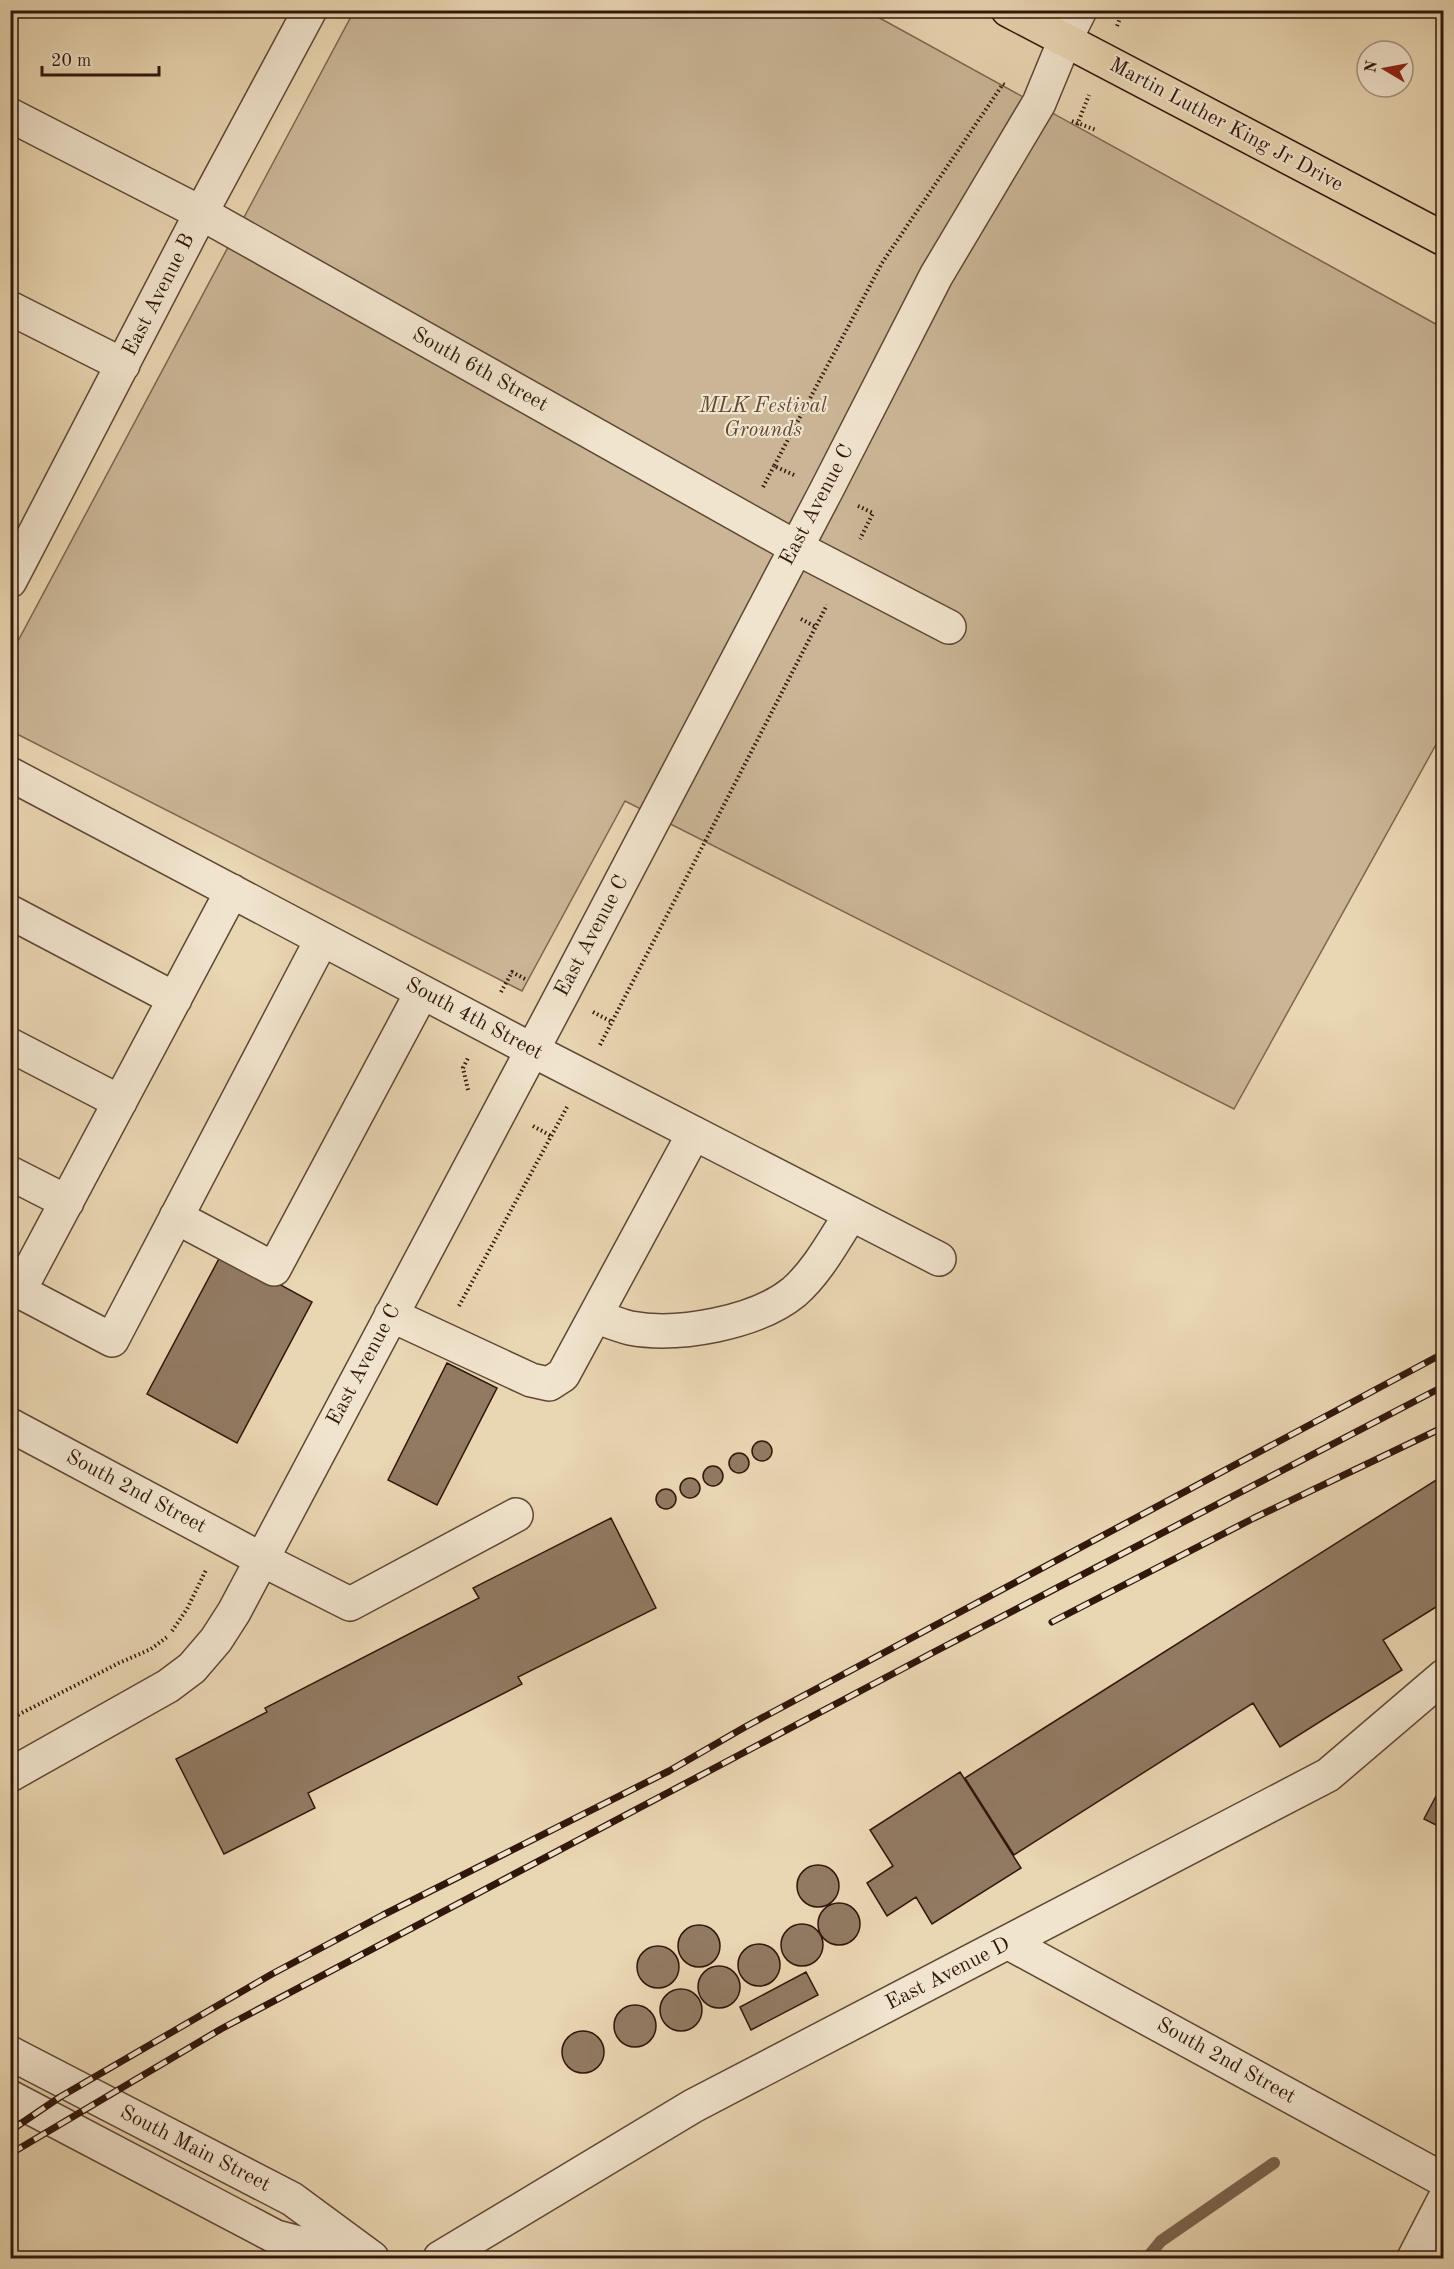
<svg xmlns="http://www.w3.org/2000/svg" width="1454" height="2269" viewBox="0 0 1454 2269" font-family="'Old Standard TT',serif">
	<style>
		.green { fill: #cab696; stroke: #7e6650; stroke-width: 1.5 }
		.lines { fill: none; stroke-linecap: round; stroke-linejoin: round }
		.stream { stroke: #7a634d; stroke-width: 12 }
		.building { fill: #917a62; stroke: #31170b; stroke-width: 1.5 }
		.minor-casing { stroke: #5f4735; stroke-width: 36 }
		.major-casing { stroke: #31170b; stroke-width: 36 }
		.path { stroke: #31170b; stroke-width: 4; stroke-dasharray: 1.5 3; stroke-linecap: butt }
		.minor { stroke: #f1e4cd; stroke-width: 33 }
		.major { stroke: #e9d6b2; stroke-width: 33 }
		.rail-casing { stroke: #31170b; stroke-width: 7 }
		.rail { stroke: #f1e4cd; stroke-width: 4.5; stroke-dasharray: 14; stroke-linecap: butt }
		.labels { text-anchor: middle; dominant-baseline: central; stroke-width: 4.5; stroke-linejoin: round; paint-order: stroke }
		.street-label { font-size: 21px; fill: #31170b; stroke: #f1e4cd }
		.park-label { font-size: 21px; font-style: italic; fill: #5f4735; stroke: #f1e4cd }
	</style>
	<rect width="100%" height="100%" fill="#e9d6b2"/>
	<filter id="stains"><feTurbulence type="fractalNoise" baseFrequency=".00333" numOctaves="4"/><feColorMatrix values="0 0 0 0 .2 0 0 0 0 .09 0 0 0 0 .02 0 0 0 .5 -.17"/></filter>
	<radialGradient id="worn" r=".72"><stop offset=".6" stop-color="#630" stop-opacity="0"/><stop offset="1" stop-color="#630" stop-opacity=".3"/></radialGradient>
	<!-- green -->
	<path class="green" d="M354 11H867L1443 328V732L1234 1109 625 801 522 991 11 731 10 656Z"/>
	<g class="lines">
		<!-- stream -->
		<path class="stream" d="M1147 2258 1161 2241 1274 2163"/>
	</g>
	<!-- building -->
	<path class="building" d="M222 1253 312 1302 237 1443 147 1394Z
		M447 1363 497 1388 437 1505 388 1480Z
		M752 1451a10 10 0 1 1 20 0a10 10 0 1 1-20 0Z
		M729 1463a10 10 0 1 1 20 0a10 10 0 1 1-20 0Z
		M703 1476a10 10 0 1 1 20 0a10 10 0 1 1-20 0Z
		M1444 1475V1602L1383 1640 1402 1670 1280 1747 1253 1703 1014 1855 965 1778Z
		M680 1488a10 10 0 1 1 20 0a10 10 0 1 1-20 0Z
		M656 1499a10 10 0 1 1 20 0a10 10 0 1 1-20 0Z
		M611 1518 656 1608 518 1677 522 1684 308 1793 315 1808 224 1854 176 1759 267 1712 265 1708 479 1598 473 1588Z
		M960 1772 1021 1868 932 1924 916 1897 887 1916 867 1883 893 1866 870 1830Z
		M1444 1781V1829L1424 1819Z
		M797 1886a21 21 0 1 1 42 0a21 21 0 1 1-42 0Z
		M818 1924a21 21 0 1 1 42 0a21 21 0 1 1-42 0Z
		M781 1945a21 21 0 1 1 42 0a21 21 0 1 1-42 0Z
		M678 1946a21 21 0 1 1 42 0a21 21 0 1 1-42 0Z
		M738 1965a21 21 0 1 1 42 0a21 21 0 1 1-42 0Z
		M637 1967a21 21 0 1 1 42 0a21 21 0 1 1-42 0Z
		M698 1987a21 21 0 1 1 42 0a21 21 0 1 1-42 0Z
		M806 1972 818 1995 751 2030 740 2007Z
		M660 2010a21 21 0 1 1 42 0a21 21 0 1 1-42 0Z
		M614 2026a21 21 0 1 1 42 0a21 21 0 1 1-42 0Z
		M562 2052a21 21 0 1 1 42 0a21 21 0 1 1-42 0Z"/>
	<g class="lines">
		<defs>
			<path id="minor" d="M10 115 201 213 795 547 949 627
				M10 308 123 365
				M10 581 201 213 310 10
				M10 774 532 1050 939 1259
				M10 912 175 999
				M10 1045 120 1102
				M10 1173 67 1202
				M176 1217 274 1269 422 992
				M10 1287 19 1291 232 891
				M19 1291 112 1340 322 939
				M391 1315 531 1380 549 1384 563 1375 694 1133
				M595 1316C606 1320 618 1325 630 1328 678 1337 756 1323 794 1292 818 1271 834 1240 851 1214
				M10 1425 261 1559 350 1604 516 1515
				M10 1775 168 1686 192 1668 216 1640 234 1612 561 996 826 491 936 276 1039 103 1065 40 1080 10
				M1009 1943 1444 2180
				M10 2053 292 2199 372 2258
				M10 2097 276 2237 356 2258
				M440 2258 693 2106 1328 1775 1444 1676
				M1414 2258 1444 2200"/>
			<path id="major" d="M1008 10 1444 239"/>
		</defs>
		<!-- minor casing -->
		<use href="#minor" class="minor-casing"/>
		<!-- major casing -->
		<use href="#major" class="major-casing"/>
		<!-- path -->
		<path class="path" d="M1117 26 1123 10
			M1072 121 1096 130
			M1077 125 1089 95
			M794 475 774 466 882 263 1003 84 1007 86
			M763 487 774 466
			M858 506 873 513 860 539
			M801 619 816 627
			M501 992 512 972 527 980
			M593 1012 612 1022 827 605
			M600 1045 612 1022
			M468 1090 463 1068 468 1058
			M533 1126 551 1136
			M459 1306 567 1107
			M172 1631 187 1609 206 1570
			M10 1719 119 1663 151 1649 167 1637"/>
		<!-- minor -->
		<use href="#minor" class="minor"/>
		<!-- major -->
		<use href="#major" class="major"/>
		<defs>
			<path id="rail" d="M1052 1622 1254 1518 1444 1427
				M10 2131 60 2097 272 1974 383 1915 669 1771 745 1727 1444 1353
				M10 2154 221 2029 934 1652 1444 1386"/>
		</defs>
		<!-- rail casing -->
		<use href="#rail" class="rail-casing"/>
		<!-- rail -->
		<use href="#rail" class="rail"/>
	</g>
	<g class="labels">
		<!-- street labels -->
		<g class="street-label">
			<text transform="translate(1226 125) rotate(28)">Martin Luther King Jr Drive</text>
			<text transform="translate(159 295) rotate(-63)">East Avenue B</text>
			<text transform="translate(480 370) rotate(29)">South 6th Street</text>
			<text transform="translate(817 505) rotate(-62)">East Avenue C</text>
			<text transform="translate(592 936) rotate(-62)">East Avenue C</text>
			<text transform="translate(474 1019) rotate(28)">South 4th Street</text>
			<text transform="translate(364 1365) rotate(-62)">East Avenue C</text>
			<text transform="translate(136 1492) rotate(28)">South 2nd Street</text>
			<text transform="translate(948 1974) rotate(-27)">East Avenue D</text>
			<text transform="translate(1226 2061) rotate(29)">South 2nd Street</text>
			<text transform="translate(195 2149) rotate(27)">South Main Street</text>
		</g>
		<!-- park labels -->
		<g class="park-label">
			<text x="763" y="406">MLK Festival<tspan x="763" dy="24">Grounds</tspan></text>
		</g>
	</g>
	<!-- margin -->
	<rect width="1454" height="2269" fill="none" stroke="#e9d6b2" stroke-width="36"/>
	<rect x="12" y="12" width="1430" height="2245" fill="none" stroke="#31170b" stroke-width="3"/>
	<rect x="18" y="18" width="1418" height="2233" fill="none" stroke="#31170b" stroke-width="1.5"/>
	<!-- north arrow -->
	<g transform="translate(1385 69) rotate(280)"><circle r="28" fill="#f1e4cd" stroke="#a4927f" stroke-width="1.5"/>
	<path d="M0-4.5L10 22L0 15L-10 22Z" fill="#8f2418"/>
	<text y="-9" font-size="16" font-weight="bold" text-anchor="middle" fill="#31170b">N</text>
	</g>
	<!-- scale -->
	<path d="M42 66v9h117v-9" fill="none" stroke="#31170b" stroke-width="3"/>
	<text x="51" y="66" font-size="18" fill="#31170b" stroke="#f1e4cd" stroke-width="4.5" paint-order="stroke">20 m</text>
	<rect width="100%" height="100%" filter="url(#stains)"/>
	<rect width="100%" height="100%" fill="url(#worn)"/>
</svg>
